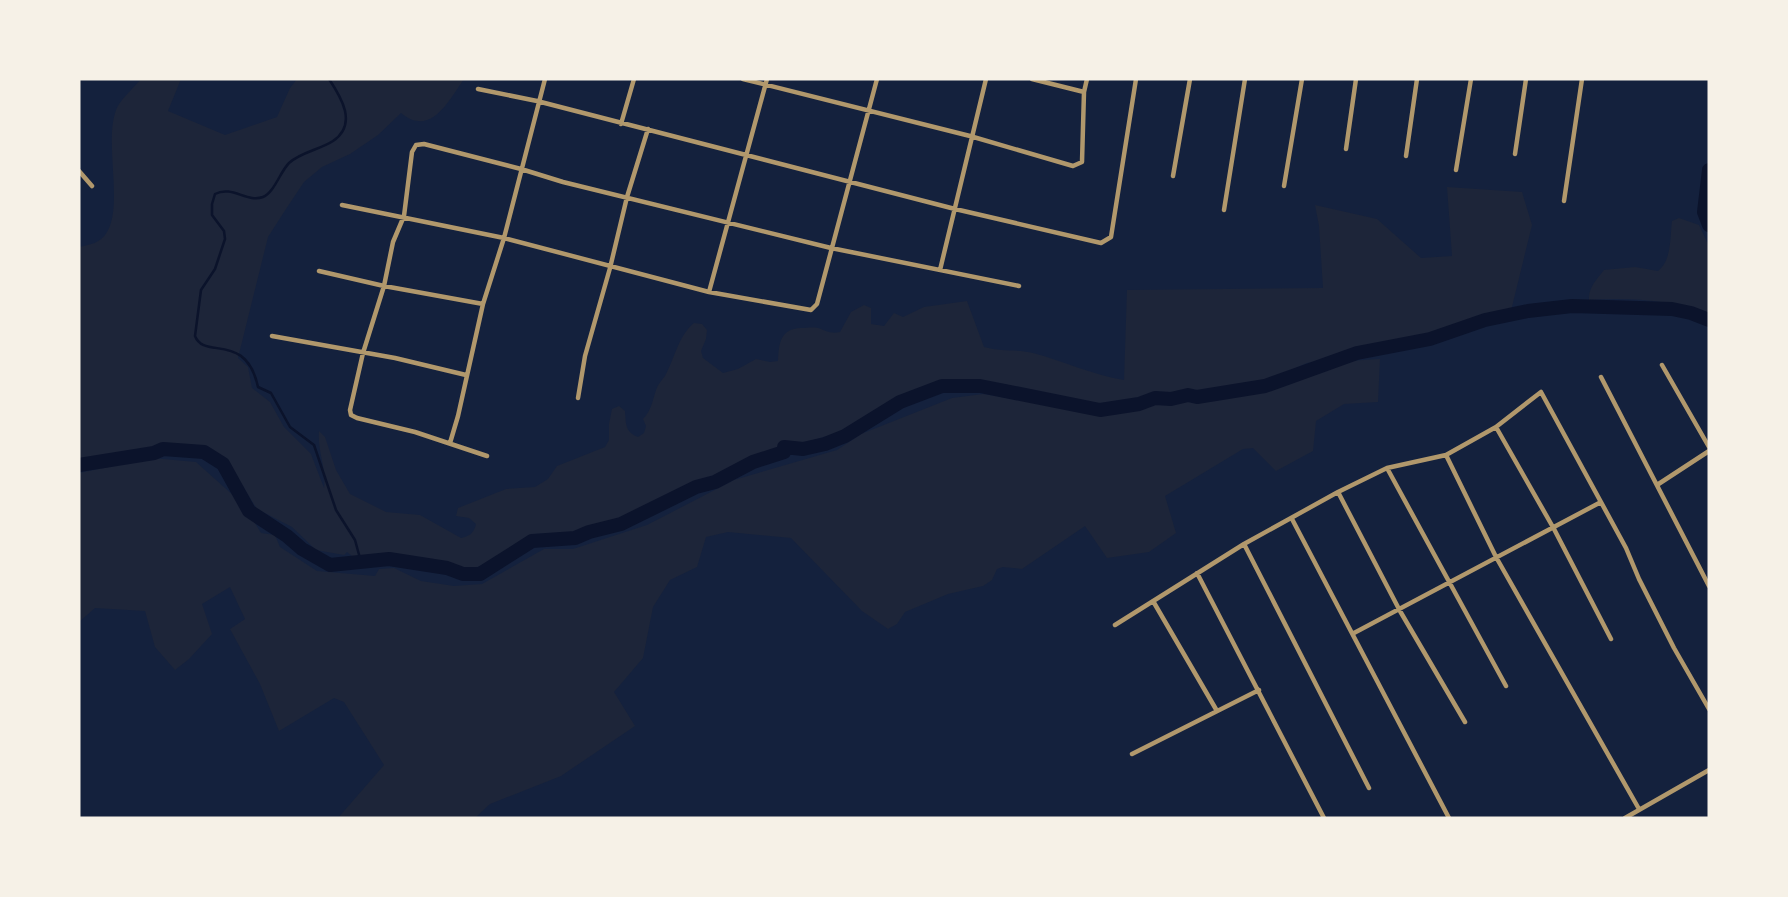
<svg xmlns="http://www.w3.org/2000/svg" width="1788" height="897" viewBox="0 0 1788 897" font-family="'Asap Condensed',sans-serif">
	<style>
		.green { fill: #1d2539 }
		.lines { fill: none; stroke-linecap: round; stroke-linejoin: round }
		.stream { stroke: #0b132b; stroke-width: 2.5 }
		.river { stroke: #0b132b; stroke-width: 14 }
		.minor { stroke: #b1986c; stroke-width: 4.5 }
	</style>
	<rect width="100%" height="100%" fill="#14213d"/>
	<!-- green -->
	<path class="green" d="M141 79H181L168 111 225 135 277 117 290 88 297 79H464C449 100 431 138 401 113L378 135 350 154 322 167 304 182 286 209 268 237 238 358 248 367 252 388 270 402 284 427 311 454 324 488C327 470 317 450 319 431L325 437 336 470 350 494 386 512 420 515 461 538C470 536 474 533 476 524L469 518 456 516 458 508 506 489 535 487 548 479 557 466 605 447 609 440V424L612 409 619 406 625 411C626 424 625 432 638 437L644 433 646 426 643 419C652 409 652 402 656 390 658 384 662 380 665 376 675 358 678 336 694 323L702 324 707 330 706 339 701 351 703 358 723 373 738 369 756 359 770 362 778 361C779 343 780 329 801 328 806 328 813 327 818 328 827 331 830 334 840 332L851 312 864 305 871 308V324L884 326 894 313 903 317 924 307 967 301 984 347C1002 352 1018 349 1033 353 1064 361 1092 375 1124 380L1127 290 1323 288 1319 226 1315 205 1377 219 1421 258 1452 256 1447 187 1522 192 1532 225 1511 311 1476 320 1470 325 1380 345 1358 347 1332 359 1307 363 1267 381 1243 387 1209 392 1154 395 1128 403 1091 405 1047 396 1004 384 961 380 931 385 893 400 844 431 807 442H784L775 452 753 458 711 479 694 483 665 498 658 499 633 514 576 533 534 537 488 564 473 568H459L396 556 353 557 347 552 344 555 316 550 292 527 257 509 232 469 215 452 173 445 160 446 154 449 132 450 108 458 79 459V247C89 245 101 243 107 232 123 205 105 145 115 113 118 101 133 89 141 79Z
		M1679 218 1699 225 1709 246V314C1673 300 1628 297 1589 300 1588 288 1597 279 1604 270L1635 267 1658 271C1672 260 1670 236 1672 221Z
		M1380 359 1378 402 1344 404 1316 421 1313 451 1276 471 1253 448 1243 449 1165 496 1176 533 1149 552 1107 558 1085 526 1022 569 1003 567 997 569 992 580 983 586 948 594 905 612 897 624 888 629 862 611 791 538 728 532 706 537 697 567 670 580 653 607 643 658 614 692 635 726 561 776 490 804 475 818H338L384 765 344 702 334 698 279 731 260 684 230 629 245 619 230 587 202 604 212 634 189 659 175 670 155 647 145 611 95 608 79 622V473L152 458 196 462 244 505 261 533 275 535 280 547 317 571 375 576 379 569 394 568 421 581 454 586 482 584 544 549H573L647 525 734 480 837 450 861 434 952 398 983 394 1093 412 1249 393 1347 361Z"/>
	<g class="lines">
		<!-- stream -->
		<path class="stream" d="M329 79C341 97 358 124 333 141 319 150 301 152 289 163 280 172 274 193 263 197 247 203 232 185 215 194L212 204V215L224 231 225 239 215 269 201 290 195 336C204 360 246 331 258 387L271 393 290 427 314 445 336 510 355 540 361 562"/>
		<!-- river -->
		<path class="river" d="M1709 170 1704 212 1709 225
			M79 465 154 453 163 449 204 452 223 464 249 511 287 536 302 549 330 565 389 559 447 568 463 574H480L532 541 575 538 589 532 621 524 696 487 715 482 753 462 784 452V447L803 449 825 444 845 436 900 402 942 386H980L1100 410 1139 404 1155 398 1171 399 1188 395 1197 397 1265 386 1357 353 1430 339 1485 320 1528 311 1572 306 1672 309 1691 313 1709 320"/>
		<!-- minor -->
		<path class="minor" d="M743 79 970 136 1073 166 1082 162 1084 92 1087 79
			M1032 79 1084 92
			M478 89 537 101 955 209 1101 243 1111 237 1136 79
			M621 124 634 79
			M1346 149 1356 79
			M1515 154 1526 79
			M1406 156 1417 79
			M1456 170 1471 79
			M79 171 92 186
			M1173 176 1190 79
			M1284 186 1302 79
			M1564 201 1582 79
			M342 205 504 238 709 292 811 310 817 304 877 79
			M1224 210 1245 79
			M940 270 986 79
			M319 271 384 286 483 304
			M709 292 767 79
			M272 336 395 358 466 375
			M1662 365 1709 447
			M1601 377 1709 586
			M578 398 585 356 610 268 627 197 648 129
			M1496 427 1554 529 1611 639
			M450 443 458 416 483 304 504 238 545 79
			M487 456 415 432 357 418 351 415 350 410 363 353 384 286 393 242 404 216 412 152 416 145 424 144 521 169 563 182 831 248 1019 286
			M1387 468 1506 686
			M1657 485 1709 451
			M1338 492 1400 611 1465 722
			M1292 519 1449 818
			M1244 544 1369 788
			M1197 573 1324 818
			M1153 601 1217 711
			M1115 625 1244 544 1338 492 1387 468 1446 455
			M1354 633 1601 502
			M1132 754 1259 690
			M1639 809 1496 557 1446 455 1496 427 1541 392 1626 548 1639 579 1674 648 1709 709
			M1625 818 1709 770"/>
	</g>
	<!-- border -->
	<rect width="1788" height="897" fill="none" stroke="#f6f1e7" stroke-width="161"/>
</svg>
